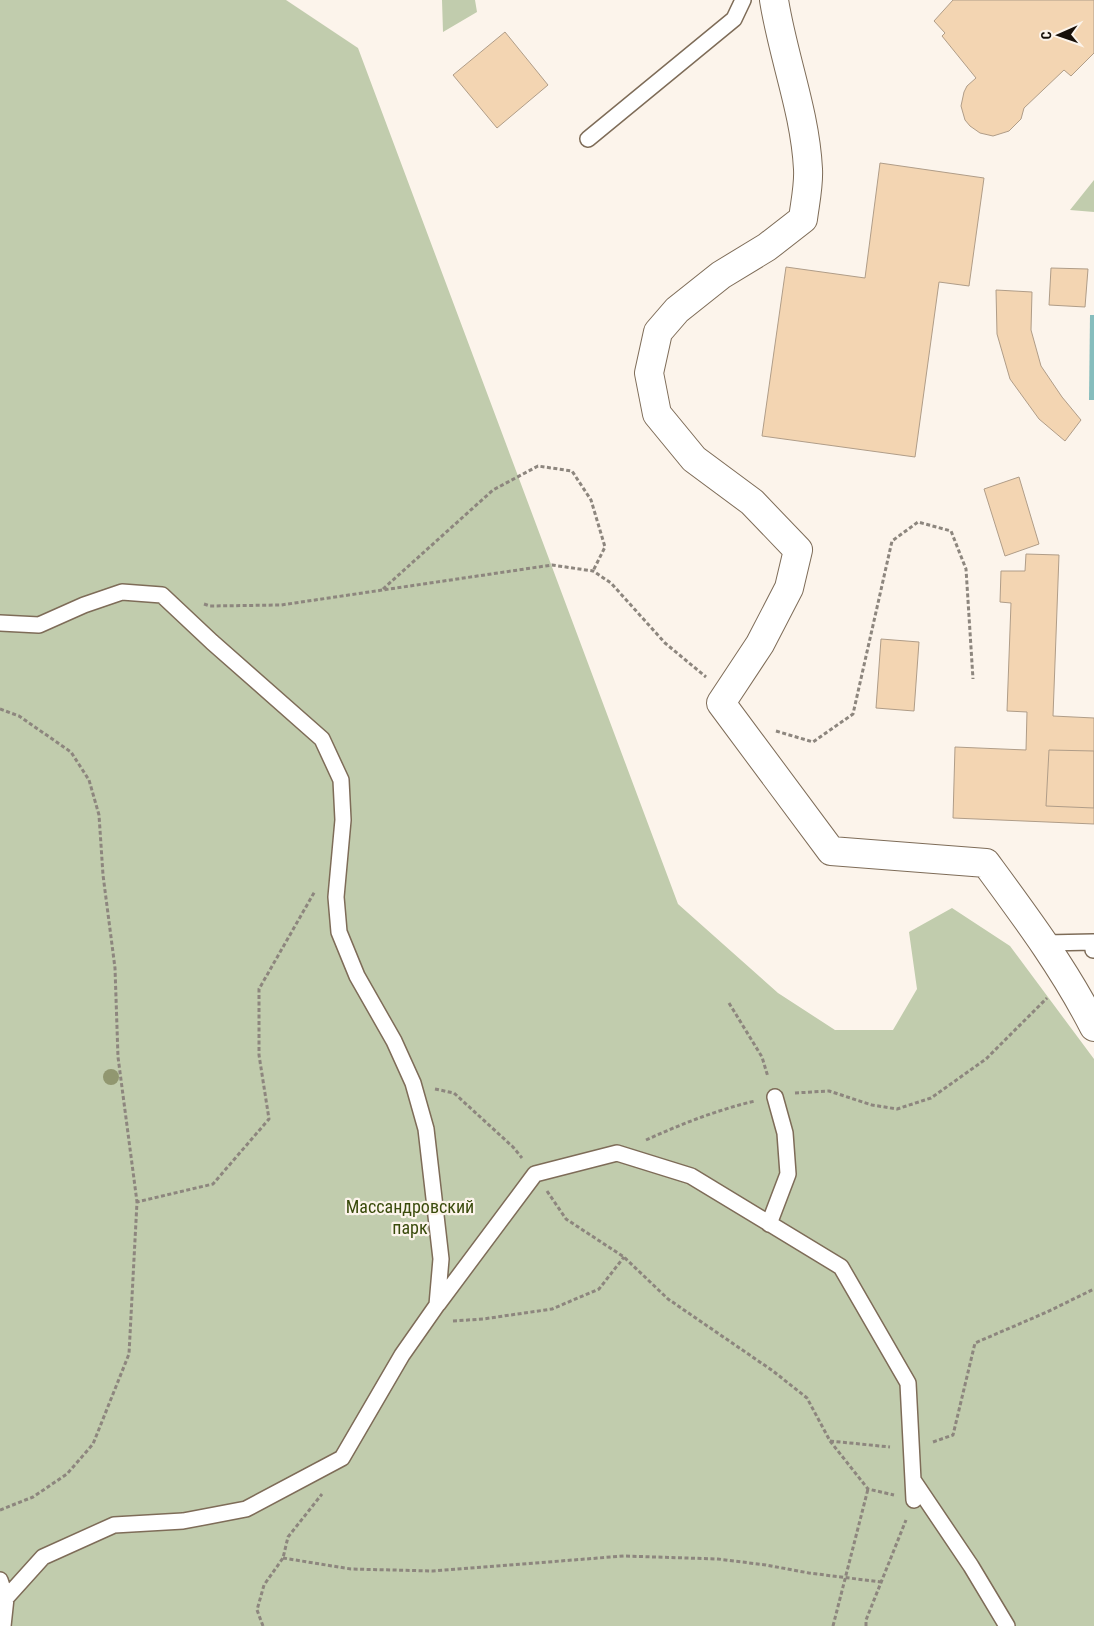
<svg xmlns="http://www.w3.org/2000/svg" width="1094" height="1626" viewBox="0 0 1094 1626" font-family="'Roboto Condensed',sans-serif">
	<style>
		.green { fill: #c1ccad }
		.water { fill: #86bdbd }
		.building { fill: #f3d5b2; stroke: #b09d88 }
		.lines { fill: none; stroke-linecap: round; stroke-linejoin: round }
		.lane-casing { stroke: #7e6c58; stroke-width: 18 }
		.street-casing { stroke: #7e6c58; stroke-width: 30 }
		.path { stroke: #8d867e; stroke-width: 3; stroke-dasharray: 4 2.5; stroke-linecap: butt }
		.lane { stroke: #fff; stroke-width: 15 }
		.street { stroke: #fff; stroke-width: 28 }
		.tree { fill: #919770 }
		.labels { text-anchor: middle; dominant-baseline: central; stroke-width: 4.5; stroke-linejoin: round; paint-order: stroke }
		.park-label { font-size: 18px; fill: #3a4b0c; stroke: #fcf4eb }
	</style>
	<rect width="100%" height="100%" fill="#fcf4eb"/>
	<!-- green -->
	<path class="green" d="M0 0H286L358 48 678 904 778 993 835 1030H893L917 989 909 932 952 908 1010 946 1094 1059V1626H0Z
		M442 0H475L477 12 443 32Z
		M1094 180V212L1070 210Z"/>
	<!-- water -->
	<path class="water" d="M1090 315H1094V400H1089Z"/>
	<!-- building -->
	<path class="building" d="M953 0H1094V53L1071 76 1064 70 1024 108 1021 119 1009 131 993 136 980 133 970 126 965 120 961 106 964 92 967 86 976 78 942 36 945 33 934 21Z
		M505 32 548 85 497 128 453 75Z
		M880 163 984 178 969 286 939 282 915 457 762 436 786 267 865 278Z
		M1051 268 1088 269 1085 307 1049 305Z
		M996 290 1032 292 1031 330 1041 366 1062 397 1081 420 1065 441 1039 419 1010 379 997 334Z
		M1019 477 1039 544 1005 556 984 489Z
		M1026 554 1059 555 1053 716 1094 718V824L953 818 955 747 1026 750 1027 712 1007 711 1011 603 1000 602 1001 571H1025Z
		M881 639 919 642 914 711 876 708Z
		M1049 750 1094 751V808L1046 806Z"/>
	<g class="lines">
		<defs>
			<path id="lane" d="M588 139 734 19 743 0
				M0 623 39 625 84 605 122 592 162 595 212 642 322 739 341 780 343 820 336 897 339 932 357 976 394 1041 413 1083 426 1129 441 1259 437 1305 402 1355 342 1458 246 1509 183 1521 114 1525 43 1557 6 1598
				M1045 943 1093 942V950
				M769 1224 788 1174 785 1133 775 1097
				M438 1304 535 1174 617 1153 691 1176 841 1267 908 1383 914 1500
				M913 1480 971 1566 1007 1626
				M0 1580 6 1598 3 1626"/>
			<path id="street" d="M774 0C783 57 805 111 808 169 809 185 805 203 803 219L767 247 721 275 677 310 658 332 649 373 657 414 694 459 752 502 798 550 789 588 760 644 721 703 831 851 986 863C1025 916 1064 968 1094 1027"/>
		</defs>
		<!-- lane casing -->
		<use href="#lane" class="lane-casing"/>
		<!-- street casing -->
		<use href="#street" class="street-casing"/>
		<!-- path -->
		<path class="path" d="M383 589 493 490 538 466 572 471 591 500 605 547 593 571
			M204 604 210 606 281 605 552 565 593 571 611 583 665 643 706 677
			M0 709 19 716 71 752 89 780 99 815 103 875 115 968 118 1057 137 1202
			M776 731 813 742 853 714 892 541 918 522 951 531 966 569 973 679
			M729 1003 762 1057 768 1077
			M435 1089 454 1093 513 1147 522 1158
			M795 1093 829 1091 872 1105 897 1109 931 1098 986 1059 1047 998
			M646 1140C681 1124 717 1110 755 1101
			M547 1191 566 1219 624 1257 668 1299 773 1371 807 1398 830 1441 868 1489 894 1495
			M453 1321 483 1319 552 1309 599 1289 624 1257
			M830 1441 890 1447
			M933 1442 953 1435 975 1343 1047 1312 1094 1289
			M0 1510 33 1497 67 1474 93 1444 129 1354 137 1202 213 1184 269 1119 259 1055V989L315 891
			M283 1558 351 1569 433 1571 624 1556 718 1559 766 1565 809 1573 881 1582
			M263 1626 257 1610 264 1585 283 1558 288 1537 322 1494
			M833 1626 868 1489
			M866 1626V1620L906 1520"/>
		<!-- lane -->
		<use href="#lane" class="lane"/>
		<!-- street -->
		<use href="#street" class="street"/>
	</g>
	<!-- trees -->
	<circle class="tree" cx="111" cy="1077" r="8"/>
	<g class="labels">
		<!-- park labels -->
		<g class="park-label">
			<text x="410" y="1206">Массандровский<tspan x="410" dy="21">парк</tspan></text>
		</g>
	</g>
	<!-- north arrow -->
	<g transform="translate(1059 35) rotate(268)" stroke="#fcf4eb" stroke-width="4" paint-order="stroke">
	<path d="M0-4L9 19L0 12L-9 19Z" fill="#171009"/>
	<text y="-8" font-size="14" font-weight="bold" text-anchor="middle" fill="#171009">С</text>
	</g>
</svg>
